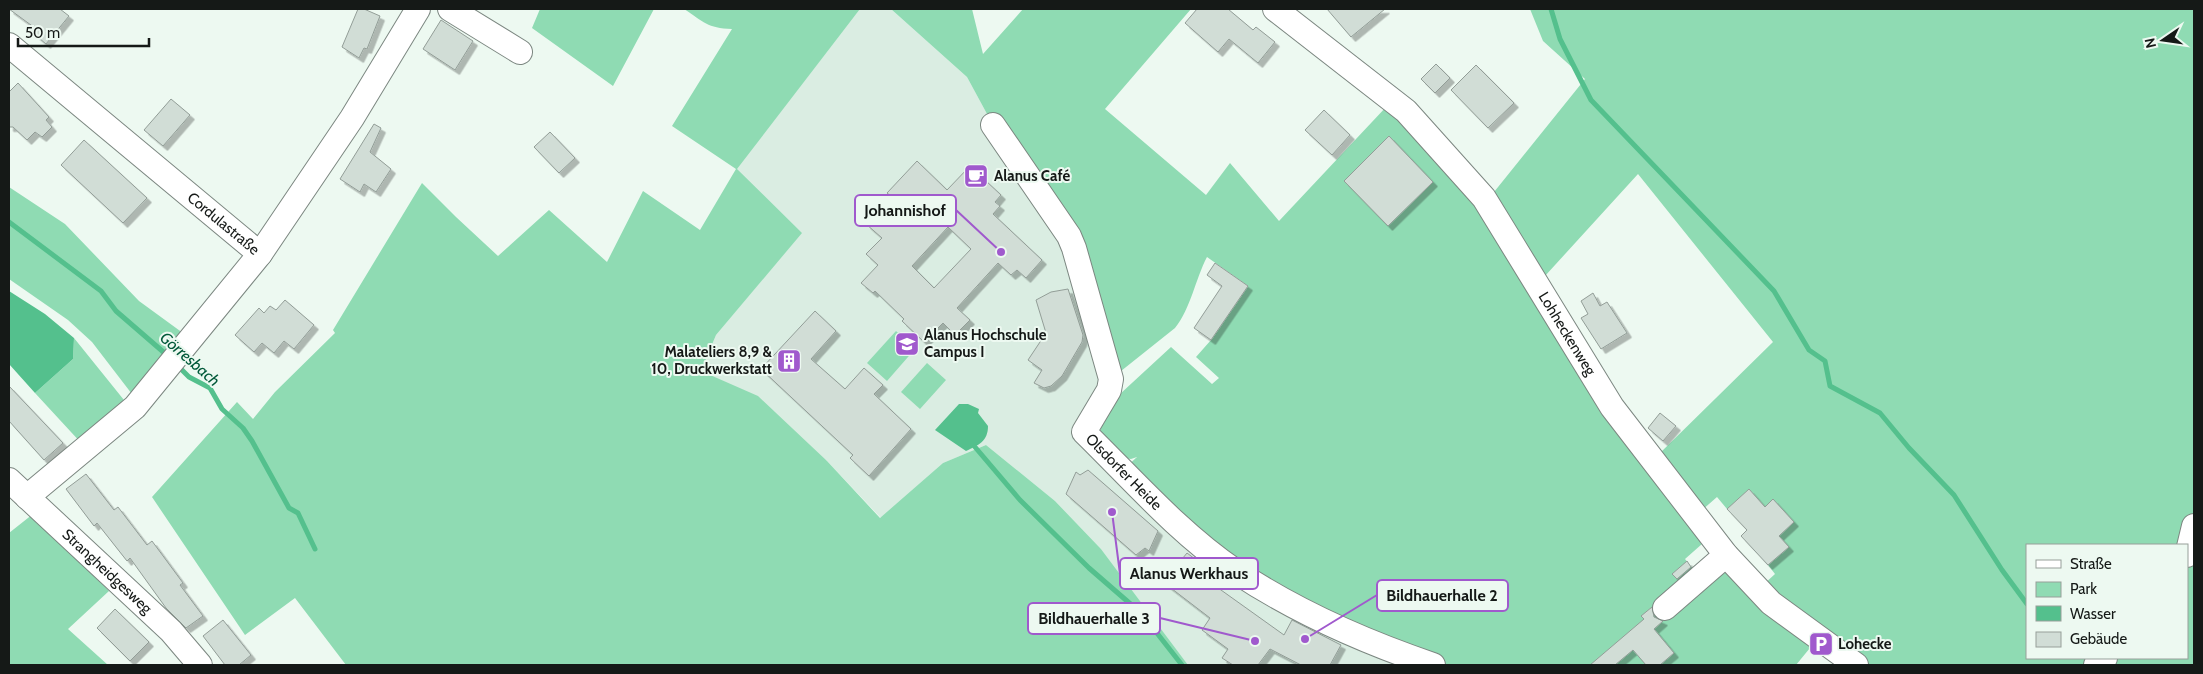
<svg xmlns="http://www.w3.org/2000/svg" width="2203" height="674" viewBox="0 0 2203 674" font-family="Cabin,sans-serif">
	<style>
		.built { fill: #daede2 }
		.green { fill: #8fdbb3; fill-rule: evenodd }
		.water { fill: #54c08d }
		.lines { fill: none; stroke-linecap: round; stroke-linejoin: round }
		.stream { stroke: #54c08d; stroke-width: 5 }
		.building { fill: #d1ddd6; stroke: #929d97; fill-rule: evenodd; filter: url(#shadow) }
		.minor-casing { stroke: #7c8781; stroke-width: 26 }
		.minor { stroke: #fff; stroke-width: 24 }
		.labels { text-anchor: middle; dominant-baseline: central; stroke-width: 4; stroke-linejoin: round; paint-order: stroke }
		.poi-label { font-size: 15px; font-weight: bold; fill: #151917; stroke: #edf9f1; text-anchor: start }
		.street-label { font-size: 15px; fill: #151917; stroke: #edf9f1 }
		.water-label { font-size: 16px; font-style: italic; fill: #005939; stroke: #edf9f1 }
		.leader { fill: none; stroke: #a059cd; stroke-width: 2 }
		.callout-dot { fill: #a059cd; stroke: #edf9f1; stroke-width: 2 }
		.callout { fill: #edf9f1; stroke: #a059cd; stroke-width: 2 }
		.callout-label { font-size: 16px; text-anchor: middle; font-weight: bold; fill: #151917 }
	</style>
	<defs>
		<filter id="shadow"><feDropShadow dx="4.5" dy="4.5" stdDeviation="0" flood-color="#0004"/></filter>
	</defs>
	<rect width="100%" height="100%" fill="#edf9f1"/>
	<!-- built -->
	<path class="built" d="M860 9H891L967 77 993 125 1069 236 1109 366 1085 432 1433 665H1188L1101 549 1055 501 986 445 943 463 881 518 827 461 701 371 716 335 801 233 736 169Z"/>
	<!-- green -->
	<path class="green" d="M540 9H654L613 86 532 28Z
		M684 9H860L737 169 802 233 716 335 701 371 758 396 827 461 880 518 943 463 986 445 1055 501 1101 549 1188 665H346L295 598 245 635 152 497 237 402 253 419 275 392 335 333 333 330 422 183 456 217 498 256 549 210 607 262 643 191 700 230 736 169 672 126 732 29C707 28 704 22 684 9Z
		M891 9H972L983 54 1023 9H1191L1105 109 1206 195 1230 163 1279 221 1387 106 1490 197 1585 79 1543 41 1530 9H2194V665H1856L1819 637 1796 665H1436L1289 603 1123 470 1137 457 1131 459 1124 458 1101 433 1100 427 1107 406 1171 347 1212 384 1219 378 1196 357 1211 340 1248 286 1207 257C1195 280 1191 308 1175 328L1111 379 1079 260 993 125 967 77ZM1638 174 1773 342 1659 454 1701 511 1717 497 1727 509 1765 507 1773 500 1779 536 1788 547 1768 565 1775 574 1763 585 1764 609 1723 569 1706 585 1685 559 1702 544 1706 536 1532 289 1545 276ZM2027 545H2187V658H2027Z
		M9 187 65 224 139 301 187 336 135 398 92 342 68 320 9 279Z
		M896 331 915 349 887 381 867 363Z
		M74 338 128 405 83 445 35 393 73 359Z
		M927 363 946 380 920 409 901 392Z
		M33 514 109 591 68 629 108 665H9V533Z"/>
	<!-- water -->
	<path class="water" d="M9 291 45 314 74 338 73 359 35 393 9 364Z
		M959 404H968L979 409 978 413 988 426C988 441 979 445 966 451L935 430Z"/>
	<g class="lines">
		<!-- stream -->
		<path class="stream" d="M1551 9 1560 39 1591 100 1774 291 1809 350 1825 361 1830 386 1880 413 1909 448 1954 495 2002 570 2027 604
			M9 222 101 291 116 311 168 356
			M177 365 189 377 210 388 222 409 243 428 252 441 289 508 298 513 315 549
			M975 447 1020 500 1089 568 1142 614 1182 665"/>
	</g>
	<!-- building -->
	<path class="building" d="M9 9H60L69 16 46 44 32 32 35 28Z
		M358 9H364L380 16 367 49 364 48 359 58 342 47Z
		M1197 9H1228L1253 30 1256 27 1275 42 1258 63 1229 39 1218 52 1185 23Z
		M1327 9H1385L1351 37Z
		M441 20 473 41 455 70 423 49Z
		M1436 64 1450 78 1435 93 1421 79Z
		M1476 65 1514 103 1488 128 1451 90Z
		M18 83 49 117 46 120 52 127 42 137 35 132 27 140 13 127H9V92Z
		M171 99 190 115 163 146 144 130Z
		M1324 110 1350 135 1332 155 1305 130Z
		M374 124 381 128 370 152 391 169 376 192 364 184 360 192 340 179Z
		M550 132 575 158 559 173 534 147Z
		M1389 136 1433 182 1388 226 1344 181Z
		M84 140 147 198 123 223 61 165Z
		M917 161 947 190 970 166 1001 195 995 202 1000 206 993 214 1042 260 1026 278 1017 270 1011 275 998 263 957 308 970 320 955 335 943 323 924 342 902 321 904 319 875 291 873 293 861 283 878 265 866 254 882 238 866 224 892 197 887 193ZM948 227 971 249 934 288 912 266Z
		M1215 263 1248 286 1211 340 1194 328 1222 286 1207 275Z
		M1068 289 1083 335 1082 342 1062 376 1051 386 1044 388 1034 383 1042 370 1028 360 1046 333 1036 300 1051 292Z
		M1593 293 1600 306 1607 302 1627 333 1601 349 1581 318 1588 314 1581 301Z
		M285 300 314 325 294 349 284 341 274 353 262 343 254 352 235 335 259 308 264 313 270 306 276 310Z
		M815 311 836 331 811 359 845 389 864 368 883 385 874 394 911 429 869 476 850 458 853 455 761 369Z
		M9 386 63 443 44 460 9 421Z
		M1660 413 1676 426 1663 441 1648 428Z
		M1088 470 1158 531 1149 551 1145 548 1136 555 1066 494 1076 472 1080 475Z
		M86 474 114 510 118 507 147 545 152 541 183 583 180 585 203 616 186 628 166 608 130 558 127 561 97 523 94 526 66 489Z
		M1749 489 1765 507 1773 499 1794 522 1779 536 1789 547 1768 565 1741 536 1747 530 1727 509Z
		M1187 553 1219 577 1214 585 1284 635 1292 620 1341 645 1330 665H1301L1270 649 1258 665H1233L1222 658 1228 649 1202 630 1210 618 1163 582Z
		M1687 561 1691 567 1677 579 1672 574Z
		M1652 607 1654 617 1663 621 1654 629 1674 653 1660 665H1646L1633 650 1615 665H1590L1644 619 1641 616Z
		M115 609 149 642 130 661 97 628Z
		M223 620 251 655 239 665H225L203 636Z"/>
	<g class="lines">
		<defs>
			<g id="minor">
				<path d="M450 9 520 52"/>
				<path id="s1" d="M1275 9 1406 111 1484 198 1612 407 1726 555 1771 603 1856 665"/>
				<path id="s2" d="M9 45 260 254"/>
				<path id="s3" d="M993 125 1069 236 1074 248 1111 379 1109 390 1084 432C1132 479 1179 533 1235 571 1295 611 1365 642 1433 665"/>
				<path id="s4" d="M9 480 171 631 200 665"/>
				<path d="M27 497 135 407 260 254 352 118 418 9"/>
				<path d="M2187 555 2194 526"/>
				<path d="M1665 608 1726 555"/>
				<path d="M2096 665 2105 658"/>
			</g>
		</defs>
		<!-- minor casing -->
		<use href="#minor" class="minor-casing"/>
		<!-- minor -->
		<use href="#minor" class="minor"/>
	</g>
	<!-- icons -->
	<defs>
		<symbol id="cafe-square" viewBox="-11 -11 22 22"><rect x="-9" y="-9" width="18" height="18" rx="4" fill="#a059cd" stroke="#edf9f1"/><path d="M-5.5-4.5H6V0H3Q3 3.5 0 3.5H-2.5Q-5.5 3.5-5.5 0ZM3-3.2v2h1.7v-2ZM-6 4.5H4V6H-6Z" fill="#fff"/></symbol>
		<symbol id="university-square" viewBox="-11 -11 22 22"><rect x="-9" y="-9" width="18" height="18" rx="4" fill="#a059cd" stroke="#edf9f1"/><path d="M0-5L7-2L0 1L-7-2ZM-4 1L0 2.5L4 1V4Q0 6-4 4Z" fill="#fff"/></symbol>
		<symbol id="building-square" viewBox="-11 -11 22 22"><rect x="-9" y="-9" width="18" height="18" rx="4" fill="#a059cd" stroke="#edf9f1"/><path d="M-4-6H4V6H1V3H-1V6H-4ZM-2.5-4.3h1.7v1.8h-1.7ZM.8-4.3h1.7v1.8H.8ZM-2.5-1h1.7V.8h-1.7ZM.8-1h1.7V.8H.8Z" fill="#fff"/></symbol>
		<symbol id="parking-square" viewBox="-11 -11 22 22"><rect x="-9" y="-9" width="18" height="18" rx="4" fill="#a059cd" stroke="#edf9f1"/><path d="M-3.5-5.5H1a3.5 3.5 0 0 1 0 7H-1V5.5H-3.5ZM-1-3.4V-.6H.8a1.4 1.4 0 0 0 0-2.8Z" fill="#fff"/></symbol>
	</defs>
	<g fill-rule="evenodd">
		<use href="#cafe-square" x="962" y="162" width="28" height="28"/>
		<use href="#university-square" x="893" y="330" width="28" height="28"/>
		<use href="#building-square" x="775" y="347" width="28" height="28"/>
		<use href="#parking-square" x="1807" y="630" width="28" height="28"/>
	</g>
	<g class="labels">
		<!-- poi labels -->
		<g class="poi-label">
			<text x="994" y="176">Alanus Café</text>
			<text x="924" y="335">Alanus Hochschule<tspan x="924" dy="17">Campus I</tspan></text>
			<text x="772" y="352" text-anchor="end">Malateliers 8,9 &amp;<tspan x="772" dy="17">10, Druckwerkstatt</tspan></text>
			<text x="1838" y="644">Lohecke</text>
		</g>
		<!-- street labels -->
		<g class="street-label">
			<text stroke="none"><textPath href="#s2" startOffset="279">Cordulastraße</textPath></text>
			<text stroke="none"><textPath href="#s1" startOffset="442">Lohheckenweg</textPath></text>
			<text stroke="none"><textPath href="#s3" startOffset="400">Olsdorfer Heide</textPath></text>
			<text stroke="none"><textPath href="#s4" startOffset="134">Strangheidgesweg</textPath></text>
		</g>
		<!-- water labels -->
		<g class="water-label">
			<text transform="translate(190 359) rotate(41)">Görresbach</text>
		</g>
	</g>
	<!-- callouts -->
	<path class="leader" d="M1001 252L956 210M1112 512L1120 574M1305 639L1377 595M1255 641L1160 618"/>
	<g class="callout-dot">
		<circle cx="1001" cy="252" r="5"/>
		<circle cx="1112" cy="512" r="5"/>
		<circle cx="1305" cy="639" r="5"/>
		<circle cx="1255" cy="641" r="5"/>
	</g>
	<g class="callout">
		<rect x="855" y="195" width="101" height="31" rx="5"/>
		<rect x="1120" y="558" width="138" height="31" rx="5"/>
		<rect x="1377" y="580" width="131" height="31" rx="5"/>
		<rect x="1028" y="603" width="132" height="31" rx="5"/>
	</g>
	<g class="callout-label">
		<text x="905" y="216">Johannishof</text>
		<text x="1189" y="579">Alanus Werkhaus</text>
		<text x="1442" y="601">Bildhauerhalle 2</text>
		<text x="1094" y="624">Bildhauerhalle 3</text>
	</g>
	<!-- border -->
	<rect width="2203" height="674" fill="none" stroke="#151917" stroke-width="20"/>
	<!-- legend -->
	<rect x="2026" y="544" width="162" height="115" fill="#edf9f1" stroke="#979f9a"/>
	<rect x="2036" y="560" width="25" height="8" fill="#ffffff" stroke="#979f9a"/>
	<text x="2070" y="569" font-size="15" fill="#151917">Straße</text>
	<rect x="2036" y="582" width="25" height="15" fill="#8fdbb3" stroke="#979f9a"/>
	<text x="2070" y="594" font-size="15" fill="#151917">Park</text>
	<rect x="2036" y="606" width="25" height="15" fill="#54c08d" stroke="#979f9a"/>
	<text x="2070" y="619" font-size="15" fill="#151917">Wasser</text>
	<rect x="2036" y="632" width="25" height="15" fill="#d1ddd6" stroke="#979f9a"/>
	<text x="2070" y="644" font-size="15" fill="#151917">Gebäude</text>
	<!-- north arrow -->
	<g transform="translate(2163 40) rotate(257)" stroke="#edf9f1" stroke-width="4" paint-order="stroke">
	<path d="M0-4L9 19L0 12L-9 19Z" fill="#151917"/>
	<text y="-8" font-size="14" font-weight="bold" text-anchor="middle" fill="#151917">N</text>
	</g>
	<!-- scale -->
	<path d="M18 38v8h131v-8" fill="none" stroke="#151917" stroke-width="2.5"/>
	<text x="25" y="38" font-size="15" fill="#151917" stroke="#edf9f1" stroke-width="4" paint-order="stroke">50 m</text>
</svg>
